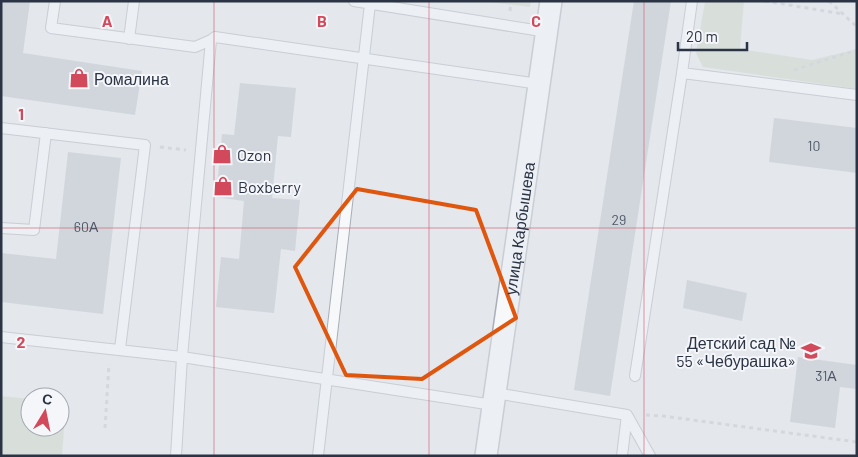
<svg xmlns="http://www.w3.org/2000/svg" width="858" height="457" viewBox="0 0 858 457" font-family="Barlow,sans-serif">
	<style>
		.green { fill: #c9d6c5 }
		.building { fill: #bbc0ca }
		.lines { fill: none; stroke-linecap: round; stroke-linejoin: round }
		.lane-casing { stroke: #a9aeb7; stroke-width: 12 }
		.street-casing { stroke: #a9aeb7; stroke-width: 24 }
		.path { stroke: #c2c5cb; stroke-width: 3; stroke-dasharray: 4 4; stroke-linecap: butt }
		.lane { stroke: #f7f8fa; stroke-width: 10 }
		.street { stroke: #f7f8fa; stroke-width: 21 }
		.marked { fill: none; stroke: #df570f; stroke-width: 4; stroke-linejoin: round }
		.grid { fill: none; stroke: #d1495b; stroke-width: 1; stroke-opacity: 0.55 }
		.labels { text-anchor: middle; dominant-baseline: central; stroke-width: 4; stroke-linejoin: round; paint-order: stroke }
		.number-label { font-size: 14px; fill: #4f5766 }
		.poi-label { font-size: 16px; fill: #2b3445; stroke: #f4f6f9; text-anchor: start }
		.street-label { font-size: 16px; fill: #2b3445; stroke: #f4f6f9 }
		.grid-label { font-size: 16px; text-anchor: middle; font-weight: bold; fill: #d1495b; stroke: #f4f6f9; stroke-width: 4; stroke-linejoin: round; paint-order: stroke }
	</style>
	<rect width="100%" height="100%" fill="#e4e7ec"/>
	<!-- green -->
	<path class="green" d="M480 1H531L530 7Z
		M705 1H744L740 49 812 60 857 49V89L703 67 696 53Z
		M1 396 30 399V427H60V401H66L62 456H1Z"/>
	<!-- building -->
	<path class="building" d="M1 1H30L23 53 142 71 135 115 1 96Z
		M634 1H671L610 396 574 390Z
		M240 83 296 88 291 137 278 136 272 198 300 200 295 251 281 249 274 313 216 307 221 257 239 259 244 201 216 197 222 134 234 135Z
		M774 118 857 128V173L769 162Z
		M68 152 121 158 103 314 1 302V253L56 259Z
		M687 280 747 293 742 321 683 308Z
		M798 357 857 365V389L840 387 835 428 790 422Z"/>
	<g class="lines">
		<defs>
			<path id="lane" d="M55 1 51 28 195 47 211 40
				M354 1 547 32
				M692 1 682 73 857 95
				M129 39 134 1
				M1 128 145 145 120 349
				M1 228 34 230 46 133
				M1 337 182 357 493 405
				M635 376 682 73
				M495 393 627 415 650 456
				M176 456 182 357 211 40 215 37 539 84
				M318 456 370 4
				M622 456 627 415"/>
			<g id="street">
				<path id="s1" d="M486 456 551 1"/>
			</g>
		</defs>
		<!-- lane casing -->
		<use href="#lane" class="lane-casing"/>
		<!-- street casing -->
		<use href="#street" class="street-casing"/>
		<!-- path -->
		<path class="path" d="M765 1 843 14
			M829 1 857 27
			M510 11 511 1
			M794 70 857 50
			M160 147 186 150
			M646 415 663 416 857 442
			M105 428 109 364"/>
		<!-- lane -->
		<use href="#lane" class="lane"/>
		<!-- street -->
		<use href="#street" class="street"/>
	</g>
	<!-- marked area -->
	<path d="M0 0H858V457H0ZM357 189 476 210 516 318 422 379 346 375 295 267Z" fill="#e4e7ec" fill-opacity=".55" fill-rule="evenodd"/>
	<path class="marked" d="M357 189 476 210 516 318 422 379 346 375 295 267Z"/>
	<!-- grid -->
	<path class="grid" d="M214 1V456M429 1V456M644 1V456M1 228H857"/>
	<!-- icons -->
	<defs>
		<symbol id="shop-bare" viewBox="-9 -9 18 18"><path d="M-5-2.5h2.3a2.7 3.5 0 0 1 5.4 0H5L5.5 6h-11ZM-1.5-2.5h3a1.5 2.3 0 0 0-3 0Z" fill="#d1495b" stroke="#f4f6f9" stroke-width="2.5" paint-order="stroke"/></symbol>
		<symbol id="school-bare" viewBox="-9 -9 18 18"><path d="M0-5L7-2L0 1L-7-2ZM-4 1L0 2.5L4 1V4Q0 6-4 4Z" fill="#d1495b" stroke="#f4f6f9" stroke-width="2.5" paint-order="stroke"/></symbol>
	</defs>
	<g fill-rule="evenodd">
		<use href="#shop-bare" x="65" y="64" width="28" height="28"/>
		<use href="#shop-bare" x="208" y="140" width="28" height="28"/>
		<use href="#shop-bare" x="209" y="172" width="28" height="28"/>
		<use href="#school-bare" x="797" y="337" width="28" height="28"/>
	</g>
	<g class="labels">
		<!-- number labels -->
		<g class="number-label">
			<text x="814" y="145">10</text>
			<text x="619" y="219">29</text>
			<text x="86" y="226">60А</text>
			<text x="826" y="375">31А</text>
		</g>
		<!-- poi labels -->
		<g class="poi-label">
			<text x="94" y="78">Ромалина</text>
			<text x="237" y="154">Ozon</text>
			<text x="238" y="186">Boxberry</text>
			<text x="796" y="342" text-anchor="end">Детский сад №<tspan x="796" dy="18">55 «Чебурашка»</tspan></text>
		</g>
		<!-- street labels -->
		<g class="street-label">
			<text stroke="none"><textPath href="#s1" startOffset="230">улица Карбышева</textPath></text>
		</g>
	</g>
	<g class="grid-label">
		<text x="107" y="27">A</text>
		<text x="322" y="27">B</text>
		<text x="536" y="27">C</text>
		<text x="21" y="120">1</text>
		<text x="21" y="348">2</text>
	</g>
	<!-- border -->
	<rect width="858" height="457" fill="none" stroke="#2b3445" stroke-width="5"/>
	<!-- north arrow -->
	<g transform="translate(45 412) rotate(10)"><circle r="24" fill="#f4f6f9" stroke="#a4a8b1"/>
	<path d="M0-4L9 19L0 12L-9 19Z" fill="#d1495b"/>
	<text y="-8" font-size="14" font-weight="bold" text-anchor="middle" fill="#2b3445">С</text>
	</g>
	<!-- scale -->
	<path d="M678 42v8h69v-8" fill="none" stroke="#2b3445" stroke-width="2.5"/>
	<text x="686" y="42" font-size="15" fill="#2b3445" stroke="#f4f6f9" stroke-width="4" paint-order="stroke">20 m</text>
</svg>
